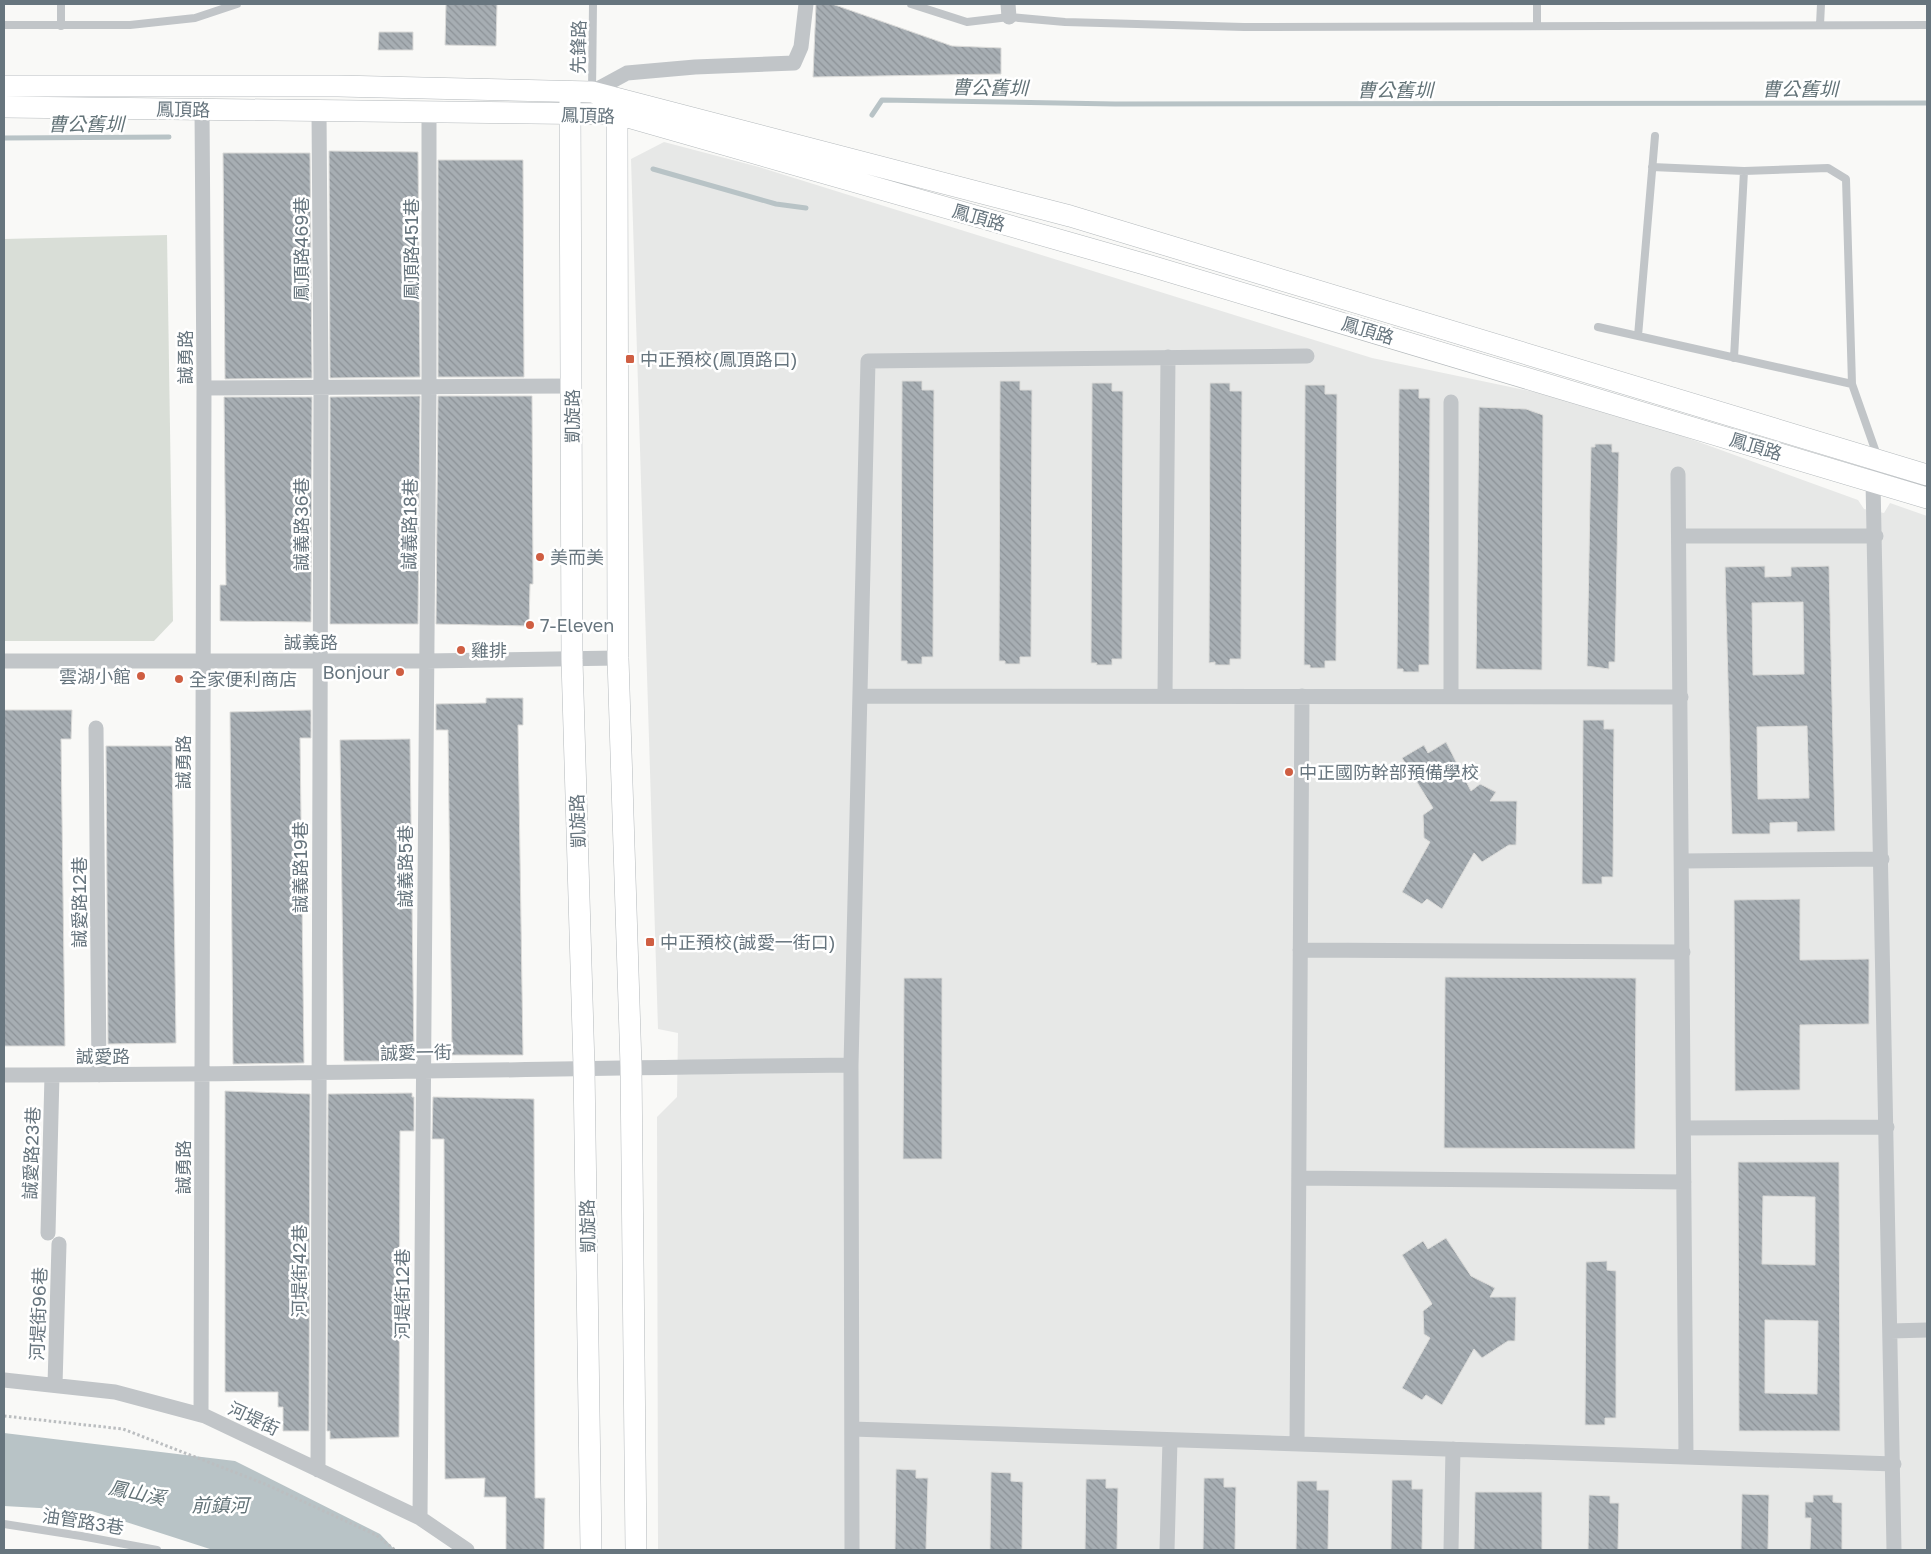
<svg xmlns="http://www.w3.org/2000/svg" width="1931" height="1554" viewBox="0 0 1931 1554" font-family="'Golos Text','Noto Sans TC',sans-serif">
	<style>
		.built { fill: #e7e8e7 }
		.grass { fill: #d9ded7 }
		.water { fill: #b8c3c6 }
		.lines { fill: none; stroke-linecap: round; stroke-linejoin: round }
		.stream { stroke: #b8c3c6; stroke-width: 5 }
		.building { fill: url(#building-back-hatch); stroke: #dbdbd9; fill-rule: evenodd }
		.secondary-casing { stroke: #b4b9bc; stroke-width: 22 }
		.path { stroke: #bbbec0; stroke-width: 3; stroke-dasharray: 2.5 2.5; stroke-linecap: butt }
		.lane { stroke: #c1c5c8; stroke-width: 8 }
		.street { stroke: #c1c5c8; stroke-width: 15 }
		.secondary { stroke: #fff; stroke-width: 21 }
		.poi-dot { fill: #cf5e42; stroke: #fff; stroke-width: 2 }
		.labels { text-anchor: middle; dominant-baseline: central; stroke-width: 5; stroke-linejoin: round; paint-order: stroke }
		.street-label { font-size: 18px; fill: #67757e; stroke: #fff }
		.poi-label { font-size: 18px; fill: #67757e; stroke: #fff; text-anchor: start }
		.water-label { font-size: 19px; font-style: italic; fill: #637378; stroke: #fff }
	</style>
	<defs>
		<pattern id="building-back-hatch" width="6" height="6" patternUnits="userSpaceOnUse" patternTransform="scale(1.25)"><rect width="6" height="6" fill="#a7aeb3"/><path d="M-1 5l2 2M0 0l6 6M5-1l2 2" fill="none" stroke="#8c9297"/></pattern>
	</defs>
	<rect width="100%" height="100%" fill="#f9f9f7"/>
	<!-- built -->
	<path class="built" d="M664 142 759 167 1372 358 1597 405 1858 500 1864 509 1884 513 1890 503 1927 516V1550H658L657 1117 677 1097 678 1033 658 1029 631 159Z"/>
	<!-- grass -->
	<path class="grass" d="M167 235 173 621 154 641H4V239Z"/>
	<!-- water -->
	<path class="water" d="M4 1433 235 1461 380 1534 395 1550H213L92 1511 4 1506Z"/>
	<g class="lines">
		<!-- stream -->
		<path class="stream" d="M872 115 882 100 1115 104 1927 103
			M4 138 169 137
			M653 169 776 204 806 208"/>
	</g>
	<!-- building -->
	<path class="building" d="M446 4H497L496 46 445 45Z
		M816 4H832L952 46 1001 48V74L813 77Z
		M379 32H413V50H378Z
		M329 151 418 152 420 377 330 378Z
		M223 153H310L312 378 225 379Z
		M438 160H523L524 377H438Z
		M902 381H922V390H934L933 657H922V664H907V661H901Z
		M1000 381H1020V390H1032L1031 657H1020V664H1005V661H999Z
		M1092 383H1112V391H1123L1122 659H1112V665H1096L1097 663H1091Z
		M1210 383H1230V391H1242L1241 659H1230V665H1215V662L1209 663Z
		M1305 385H1325V394H1337L1336 661H1325V668H1310V665H1304Z
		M1399 389H1419V398H1430L1429 665H1419V672H1403V669H1397Z
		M420 396 418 624H330V397Z
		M438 396H532L533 577V584H530L529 626 436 624Z
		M224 397H312L311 622 220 621V585H226Z
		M1479 407 1526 409 1543 415 1542 670 1476 669Z
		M1595 444H1612V452H1619L1615 662H1609V669L1587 666 1591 447H1595Z
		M1765 566V577L1791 576V567L1829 566 1835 831 1797 832V822L1770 823V834H1732L1725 567ZM1803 602 1804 674 1753 675 1752 603ZM1807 726 1809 798 1758 799 1757 727Z
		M486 698H523V725H518L523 1055H452L448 730H436V704L486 703Z
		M4 710H72L71 739H61L65 1046H4Z
		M311 710V738H300L304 1063 233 1064 230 712Z
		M1583 720H1604V729H1614L1613 877H1602V884H1582Z
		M410 739 414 1061H344L340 740Z
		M1446 742 1471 791 1480 784 1496 792 1490 801H1517L1516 845H1509L1482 862 1474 853 1442 909 1427 899 1422 904 1402 892 1430 842 1424 838 1423 815 1433 808 1402 758 1424 745 1428 753Z
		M106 746H172L176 1043 108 1044Z
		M1800 899V960L1869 959V1024L1800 1025V1090L1735 1091 1734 900Z
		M1445 977 1636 978 1635 1149 1444 1148Z
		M904 978H942V1159H903Z
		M225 1091 310 1094 309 1431H283V1407H278V1392H225Z
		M412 1093V1097H414V1131H400L399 1437 330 1439V1431H327L328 1094Z
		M433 1097 534 1099 535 1498H545L544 1550H506V1497H484L485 1478 445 1479 444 1139H432Z
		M1738 1162H1839L1840 1431H1739ZM1763 1196 1815 1197V1265L1762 1264ZM1765 1320 1818 1321 1817 1394 1765 1393Z
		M1446 1238 1471 1276 1495 1288 1490 1297H1516L1515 1341H1508L1482 1358 1474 1349 1442 1405 1426 1395 1422 1400 1402 1388 1430 1338 1424 1334 1423 1311 1432 1304 1402 1255 1423 1241 1428 1249Z
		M1607 1261V1270L1616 1271V1418H1605V1425H1585L1586 1262Z
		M896 1469 916 1470V1478H928L926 1550H895Z
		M991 1472 1011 1473V1481L1023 1482 1022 1550H990Z
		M1204 1478H1224V1487H1236L1235 1550H1203Z
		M1086 1479H1106V1488H1118L1117 1550H1085Z
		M1392 1480H1412V1489H1423L1422 1550H1391Z
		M1297 1481H1317V1490H1329L1328 1550H1296Z
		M1475 1492H1542V1550H1474Z
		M1742 1494 1769 1495 1768 1550H1741Z
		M1589 1495 1610 1496V1503H1619L1618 1550H1588Z
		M1813 1495H1833V1502L1842 1503V1550H1810L1811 1518H1805V1502H1813Z"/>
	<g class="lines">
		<defs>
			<path id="secondary" d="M4 86H338L592 92 1070 216 1927 475
				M570 99 572 660 584 1067 591 1550
				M621 101 617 114 618 658 631 1066 636 1550
				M4 107 617 114 1144 264 1927 498"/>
		</defs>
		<!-- secondary casing -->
		<use href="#secondary" class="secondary-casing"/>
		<!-- path -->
		<path class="path" d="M4 1416 123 1429 265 1484 376 1535 395 1550"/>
		<!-- lane -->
		<path class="lane" d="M911 4 967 22 1009 17 1065 22 1244 27 1927 25
			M4 25H130L195 18 237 4
			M1820 25 1821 4
			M61 26V4
			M1537 26V4
			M592 92 593 4
			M1598 327 1852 384 1846 179 1828 168 1744 171 1652 167
			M1638 336 1655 136
			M1734 358 1744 171
			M1852 384 1878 458
			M4 1524 81 1536 157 1550"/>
		<!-- street -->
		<path class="street" d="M1008 4 1009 17
			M592 92 627 73 695 67 794 63 801 47 806 4
			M204 388 572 386
			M1678 474 1686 1457
			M1875 474 1873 481 1894 1550
			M1679 536H1876
			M4 661H426L618 658
			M860 696 1681 697
			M1165 696 1168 357
			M1451 696V402
			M96 728 99 1075
			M1683 861 1882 859
			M1300 950 1683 952
			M4 1075C286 1075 569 1068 851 1065
			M1684 1128 1887 1127
			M1299 1178 1684 1182
			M48 1233 52 1075
			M1891 1331 1927 1330
			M4 1380 115 1392 205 1416 420 1518 467 1550
			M55 1385 59 1244
			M201 1415 204 388 202 109
			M852 1429 1894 1464
			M1297 1444 1302 696
			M318 1470 321 387 319 110
			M420 1518 429 387V111
			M852 1550 851 1065 868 361 1307 356
			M1167 1550 1170 1440
			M1451 1550 1453 1449"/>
		<!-- secondary -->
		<use href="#secondary" class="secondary"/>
	</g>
	<!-- markers -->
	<g class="poi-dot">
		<rect x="625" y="354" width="10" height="10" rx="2.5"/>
		<circle cx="540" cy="557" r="5"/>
		<circle cx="530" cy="625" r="5"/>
		<circle cx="461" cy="650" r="5"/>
		<circle cx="400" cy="672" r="5"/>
		<circle cx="141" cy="676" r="5"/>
		<circle cx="179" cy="679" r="5"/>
		<circle cx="1289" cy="772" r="5"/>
		<rect x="645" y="937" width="10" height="10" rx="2.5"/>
	</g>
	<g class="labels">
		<!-- street labels -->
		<g class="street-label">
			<text transform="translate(578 47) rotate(-89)">先鋒路</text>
			<text transform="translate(183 109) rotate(1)">鳳頂路</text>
			<text transform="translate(588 115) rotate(2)">鳳頂路</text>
			<text transform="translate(979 217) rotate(16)">鳳頂路</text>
			<text transform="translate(301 249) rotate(-90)">鳳頂路469巷</text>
			<text transform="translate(411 249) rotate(-90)">鳳頂路451巷</text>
			<text transform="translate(1368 330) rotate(17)">鳳頂路</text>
			<text transform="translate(185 357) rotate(-90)">誠勇路</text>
			<text transform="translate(572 416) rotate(-90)">凱旋路</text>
			<text transform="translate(1756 446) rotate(17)">鳳頂路</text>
			<text transform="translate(301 524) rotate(-90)">誠義路36巷</text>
			<text transform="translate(409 524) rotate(-89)">誠義路18巷</text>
			<text x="311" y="642">誠義路</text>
			<text transform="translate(183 762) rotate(-90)">誠勇路</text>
			<text transform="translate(577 821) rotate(-92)">凱旋路</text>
			<text transform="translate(405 866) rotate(-90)">誠義路5巷</text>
			<text transform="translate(300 867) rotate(-90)">誠義路19巷</text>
			<text transform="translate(79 902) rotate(-90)">誠愛路12巷</text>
			<text transform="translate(416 1052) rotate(-1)">誠愛一街</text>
			<text x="103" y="1056">誠愛路</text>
			<text transform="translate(31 1153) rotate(-88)">誠愛路23巷</text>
			<text transform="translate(183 1167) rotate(-90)">誠勇路</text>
			<text transform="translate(587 1226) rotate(-91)">凱旋路</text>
			<text transform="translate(299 1271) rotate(-90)">河堤街42巷</text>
			<text transform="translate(402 1294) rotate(-90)">河堤街12巷</text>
			<text transform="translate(38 1314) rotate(-88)">河堤街96巷</text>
			<text transform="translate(254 1418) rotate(25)">河堤街</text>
			<text transform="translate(83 1521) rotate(9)">油管路3巷</text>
		</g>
		<!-- poi labels -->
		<g class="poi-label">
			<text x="640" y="359">中正預校(鳳頂路口)</text>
			<text x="550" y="557">美而美</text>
			<text x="540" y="625">7-Eleven</text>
			<text x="471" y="650">雞排</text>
			<text x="390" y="672" text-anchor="end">Bonjour</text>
			<text x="131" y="676" text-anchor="end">雲湖小館</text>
			<text x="189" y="679">全家便利商店</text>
			<text x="1299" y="772">中正國防幹部預備學校</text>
			<text x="660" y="942">中正預校(誠愛一街口)</text>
		</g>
		<!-- water labels -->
		<g class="water-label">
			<text transform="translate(990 87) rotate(1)">曹公舊圳</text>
			<text x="1800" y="88">曹公舊圳</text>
			<text x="1395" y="89">曹公舊圳</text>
			<text x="86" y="123">曹公舊圳</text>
			<text transform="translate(137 1492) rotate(12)">鳳山溪</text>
			<text x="220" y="1504">前鎮河</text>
		</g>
	</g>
	<!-- border -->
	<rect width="1931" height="1554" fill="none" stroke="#67757e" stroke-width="10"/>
</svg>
